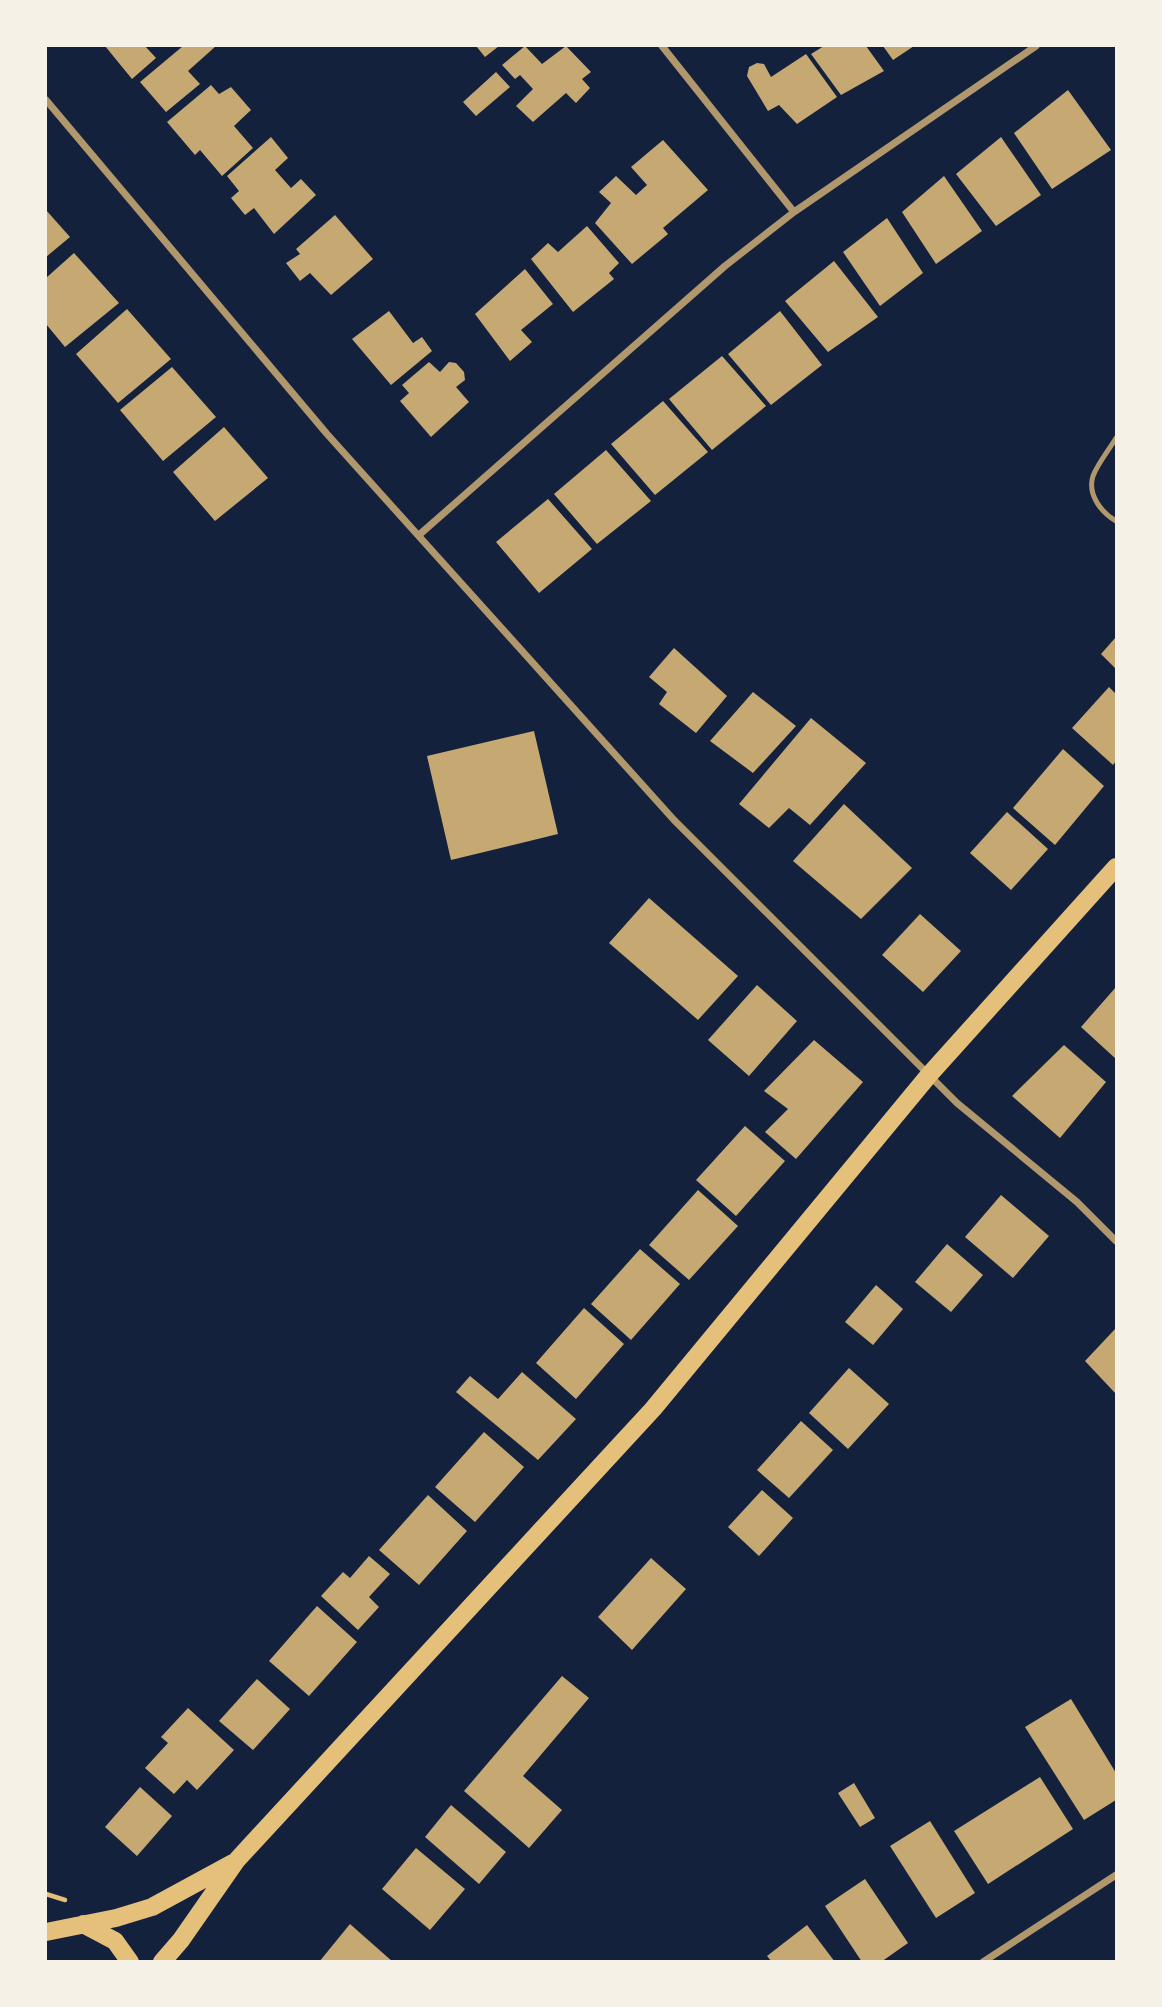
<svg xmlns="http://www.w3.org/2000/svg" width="1162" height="2007" viewBox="0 0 1162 2007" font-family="Helvetica,sans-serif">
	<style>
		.building { fill: #c6a872 }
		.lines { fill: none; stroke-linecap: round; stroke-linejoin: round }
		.path { stroke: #e5c07b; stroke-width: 4.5 }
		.service { stroke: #b1986c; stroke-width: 5 }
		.minor { stroke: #b1986c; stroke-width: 7 }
		.primary { stroke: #e5c07b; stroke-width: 18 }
	</style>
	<rect width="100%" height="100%" fill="#14213d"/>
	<!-- building -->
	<path class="building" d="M105 46H145L156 58 132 79Z
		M183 46H216L188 71 200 84 166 112 140 82Z
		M476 46H499L485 57Z
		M525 46 542 64 566 46 591 72 582 79 590 88 576 103 566 93 533 122 516 106 533 89 520 75 515 79 502 65Z
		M824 46H866L884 71 841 95 811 54Z
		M883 46H914L893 60Z
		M806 54 837 97 797 124 779 105 768 111 747 76 749 67 757 63 764 64 771 77Z
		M496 72 510 87 476 116 463 102Z
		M211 85 219 94 231 87 251 110 234 126 253 148 222 176 200 150 195 155 167 122Z
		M1068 90 1111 150 1052 189 1014 133Z
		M271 137 288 158 275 170 291 188 301 179 316 195 274 234 254 208 245 215 231 198 239 191 227 176Z
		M1001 137 1041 195 996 226 956 174Z
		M663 140 708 190 663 228 668 234 632 264 595 223 611 203 599 192 616 176 636 195 647 185 631 167Z
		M944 176 982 231 936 264 902 212Z
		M46 210 70 237 46 257Z
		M335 215 373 259 331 295 310 273 300 281 286 263 300 254 296 249Z
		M887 218 923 273 880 306 843 252Z
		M587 226 619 263 609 273 614 279 573 312 531 259 548 243 558 252Z
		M74 253 119 303 65 347 46 324V278Z
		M834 261 878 317 828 352 785 301Z
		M525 269 553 304 521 330 532 342 510 361 475 314Z
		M127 309 171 359 118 403 76 354Z
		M389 311 413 343 422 337 432 351 391 385 352 339Z
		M780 311 822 365 771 405 728 354Z
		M722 356 766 406 712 450 669 399Z
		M429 362 440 372 449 362 456 363 464 372 465 380 456 387 469 402 431 437 400 401 409 393 402 385Z
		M172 367 216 417 163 461 120 410Z
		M663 401 708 452 655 495 611 444Z
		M224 427 268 478 215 521 173 472Z
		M606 450 651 501 597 544 554 494Z
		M548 499 592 549 539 593 496 542Z
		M1116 637V669L1101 654Z
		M674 648 727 696 696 733 659 704 667 692 649 677Z
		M1109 687 1116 694V761L1113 765 1072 728Z
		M753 692 796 726 753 773 710 741Z
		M811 718 866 763 810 825 789 808 769 828 739 804Z
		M534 731 558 834 451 860 427 756Z
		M1063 749 1104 786 1055 845 1013 808Z
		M844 804 912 868 861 919 793 861Z
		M1007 812 1048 849 1011 890 970 853Z
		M649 898 738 976 698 1020 609 943Z
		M920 914 961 951 923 992 882 955Z
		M757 985 797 1021 749 1076 708 1040Z
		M1116 987V1059L1081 1027Z
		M814 1040 863 1082 796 1159 765 1132 788 1109 764 1091Z
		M1064 1045 1106 1082 1060 1138 1012 1096Z
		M745 1126 785 1161 736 1216 696 1180Z
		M698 1190 738 1226 689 1280 649 1245Z
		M1001 1195 1049 1236 1013 1278 965 1237Z
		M947 1244 983 1275 951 1312 915 1282Z
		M640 1249 680 1284 631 1340 591 1304Z
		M876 1285 903 1309 873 1345 845 1322Z
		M584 1308 624 1344 576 1399 536 1363Z
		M1116 1328V1394L1085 1361Z
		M849 1368 889 1404 848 1449 809 1413Z
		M522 1372 576 1419 538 1460 456 1392 470 1376 498 1399Z
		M801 1421 833 1450 789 1498 757 1470Z
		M484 1432 524 1467 475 1522 435 1487Z
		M762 1490 793 1518 759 1556 728 1527Z
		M428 1495 467 1531 419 1585 379 1550Z
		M369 1556 390 1574 369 1597 379 1607 358 1630 321 1596 343 1572 350 1578Z
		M651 1558 686 1589 632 1650 598 1617Z
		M317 1606 357 1642 309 1696 269 1661Z
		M562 1676 589 1698 523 1776 562 1810 529 1848 464 1791Z
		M257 1679 290 1709 253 1750 219 1721Z
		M1071 1699 1116 1773V1800L1084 1820 1025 1727Z
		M188 1708 234 1750 197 1790 187 1780 174 1794 145 1768 168 1743 161 1737Z
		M1040 1777 1073 1829 988 1884 954 1831Z
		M854 1783 875 1818 860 1827 838 1793Z
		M140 1787 172 1816 137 1856 105 1827Z
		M451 1805 506 1852 479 1884 425 1837Z
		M930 1821 975 1893 936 1918 890 1846Z
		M416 1848 465 1889 430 1930 382 1889Z
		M865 1879 908 1943 881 1962H862L825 1906Z
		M350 1924 393 1962H319Z
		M807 1925 835 1962H772L767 1956Z"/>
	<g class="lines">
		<!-- path -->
		<path class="path" d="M46 1894 65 1900"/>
		<!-- service -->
		<path class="service" d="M1116 438C1109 450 1098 463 1093 476 1087 495 1102 513 1116 521"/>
		<!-- minor -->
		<path class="minor" d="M662 46 794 212
			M46 100 327 434 674 820 957 1103 1077 1202 1116 1241
			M419 535 725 266 794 212 1036 46
			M983 1962 1116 1875"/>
		<!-- primary -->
		<path class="primary" d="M83 1924 115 1941 130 1962
			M46 1932 116 1918 152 1907 233 1863
			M162 1962 181 1940 236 1861 653 1409 929 1075 1116 867"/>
	</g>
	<!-- border -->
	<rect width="1162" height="2007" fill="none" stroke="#f6f1e7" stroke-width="94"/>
</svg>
